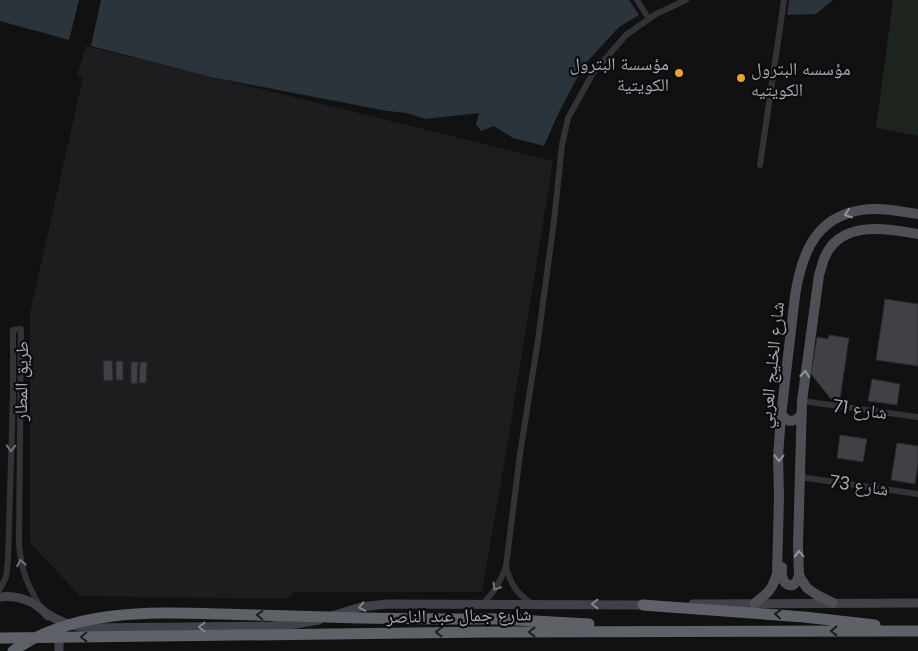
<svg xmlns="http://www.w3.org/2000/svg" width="918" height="651" viewBox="0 0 918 651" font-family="Poppins,'Noto Naskh Arabic',sans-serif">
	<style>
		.built { fill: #1d1d1f }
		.green { fill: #1d241e }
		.water { fill: #2b343a }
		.building { fill: #404145; stroke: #2b2b2e }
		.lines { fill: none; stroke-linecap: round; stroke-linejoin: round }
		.street { stroke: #323337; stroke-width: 6 }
		.secondary { stroke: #404247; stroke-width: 9 }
		.primary { stroke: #4e5056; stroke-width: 10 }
		.highway { stroke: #5e6168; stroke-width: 11 }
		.highway-bridge { stroke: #5e6168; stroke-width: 11 }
		.oneway { stroke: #9296a0 }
		.oneway2 { stroke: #70737b }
		.oneway3 { stroke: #80848d }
		.oneway4 { stroke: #1c1d1f }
		.poi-dot { fill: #e7a433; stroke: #0c0c0d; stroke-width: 2 }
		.labels { text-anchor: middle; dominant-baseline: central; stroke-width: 4.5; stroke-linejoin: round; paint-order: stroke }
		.poi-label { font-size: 18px; fill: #a3a8b2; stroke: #0c0c0d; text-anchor: end }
		.street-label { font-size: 18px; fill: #a3a8b2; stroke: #0c0c0d }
	</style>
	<rect width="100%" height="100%" fill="#111112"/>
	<!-- built -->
	<path class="built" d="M86 46 553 161 505 459 482 592H294L285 599 80 596 30 543V312L83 78 77 76Z"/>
	<!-- green -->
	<path class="green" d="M893 0H918V136L876 128Z"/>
	<!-- water -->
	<path class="water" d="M0 0H79L69 40 0 21Z
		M101 0H629L639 15 619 27 584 65 559 112 544 146 513 138 494 126 481 131 476 124 479 113 425 119 407 113 387 111 211 77 91 46Z
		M789 0H833L816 14 787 15Z"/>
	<!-- building -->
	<path class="building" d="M885 299 918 304V366L876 360Z
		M829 335 849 338 840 399H831L811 374 817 337 828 339Z
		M112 360 113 380 104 381 103 361Z
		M116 361H123V380H116Z
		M131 362H138L137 384 131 383Z
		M140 362H147L146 383H139Z
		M872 379 900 384 897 405 868 401Z
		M840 435 867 439 863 462 837 458Z
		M897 443 918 446V464L915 484 891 480Z"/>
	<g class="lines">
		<!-- street -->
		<path class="street" d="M637 0 649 19
			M760 165 784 0
			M802 401 918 417
			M800 477 918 494
			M506 567C512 587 516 592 532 604
			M0 589 6 577 8 560 13 393V330L21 329 19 543C21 571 27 583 40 607
			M482 605C494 592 500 583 506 566L520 454 538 340 554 221 562 145 568 118 593 73 626 35 656 14 686 0"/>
		<!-- secondary -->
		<path class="secondary" d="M0 597C18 595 36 601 48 616
			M693 604 918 603
			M46 613C59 622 71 626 87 628L271 626 295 624 319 620
			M332 616 361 607 387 604 650 605
			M57 632 59 641V651"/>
		<!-- primary -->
		<path class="primary" d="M781 410C783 423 796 425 802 412
			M782 567C782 571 781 575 783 579 785 585 792 588 796 582 798 580 798 577 799 574
			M755 603C768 593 772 590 777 574L779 496 778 457 781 416 795 296C802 250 818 212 871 209 887 208 903 212 918 214
			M833 603 817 595 807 588 801 579 799 574 798 545 802 401 819 275C821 270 822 264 824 259 839 220 885 228 918 234"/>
		<!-- highway -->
		<path class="highway" d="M643 605 804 617 875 625
			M501 619 589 624
			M488 632 918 631"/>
		<!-- highway-bridge -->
		<path class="highway-bridge" d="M0 638 488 632
			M13 651C73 609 150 612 221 614 256 615 292 616 327 617 385 619 443 619 501 619"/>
	</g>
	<!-- one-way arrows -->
	<defs><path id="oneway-chevron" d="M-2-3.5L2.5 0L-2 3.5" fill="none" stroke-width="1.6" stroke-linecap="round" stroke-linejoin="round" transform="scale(1.25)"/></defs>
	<g class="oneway">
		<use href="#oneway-chevron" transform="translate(848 214) rotate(161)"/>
		<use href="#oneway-chevron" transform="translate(805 374) rotate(-83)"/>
		<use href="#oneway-chevron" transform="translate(779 458) rotate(91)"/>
		<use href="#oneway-chevron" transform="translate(799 554) rotate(-92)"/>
	</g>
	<g class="oneway2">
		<use href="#oneway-chevron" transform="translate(11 448) rotate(92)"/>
		<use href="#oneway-chevron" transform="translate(21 563) rotate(-100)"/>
		<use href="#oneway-chevron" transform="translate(496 587) rotate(122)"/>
	</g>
	<g class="oneway3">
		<use href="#oneway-chevron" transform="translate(595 604) rotate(-180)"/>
		<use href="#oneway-chevron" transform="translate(362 607) rotate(168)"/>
		<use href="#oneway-chevron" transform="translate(202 627) rotate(180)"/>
	</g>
	<g class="oneway4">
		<use href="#oneway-chevron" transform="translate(778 614) rotate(-175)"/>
		<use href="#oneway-chevron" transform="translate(260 615) rotate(-178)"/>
		<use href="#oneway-chevron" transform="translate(834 631) rotate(-180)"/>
		<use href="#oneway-chevron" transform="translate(439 632) rotate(179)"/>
		<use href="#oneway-chevron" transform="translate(532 632) rotate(180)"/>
		<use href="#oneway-chevron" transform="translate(84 637) rotate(179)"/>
	</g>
	<!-- markers -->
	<g class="poi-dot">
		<circle cx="679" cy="73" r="5"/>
		<circle cx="741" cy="78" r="5"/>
	</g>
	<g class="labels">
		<!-- poi labels -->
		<g class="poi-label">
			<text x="669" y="63">مؤسسة البترول<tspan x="669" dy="21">الكويتية</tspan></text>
			<text x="751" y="68" text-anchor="start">مؤسسه البترول<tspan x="751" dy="21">الكويتيه</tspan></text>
		</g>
		<!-- street labels -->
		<g class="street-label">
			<text transform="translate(771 365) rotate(-84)">شارع الخليج العربي</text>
			<text transform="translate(21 381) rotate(-89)">طريق المطار</text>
			<text transform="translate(860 409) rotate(8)">شارع 71</text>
			<text transform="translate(859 485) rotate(8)">شارع 73</text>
			<text transform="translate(459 615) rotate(-1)">شارع جمال عبد الناصر</text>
		</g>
	</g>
</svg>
